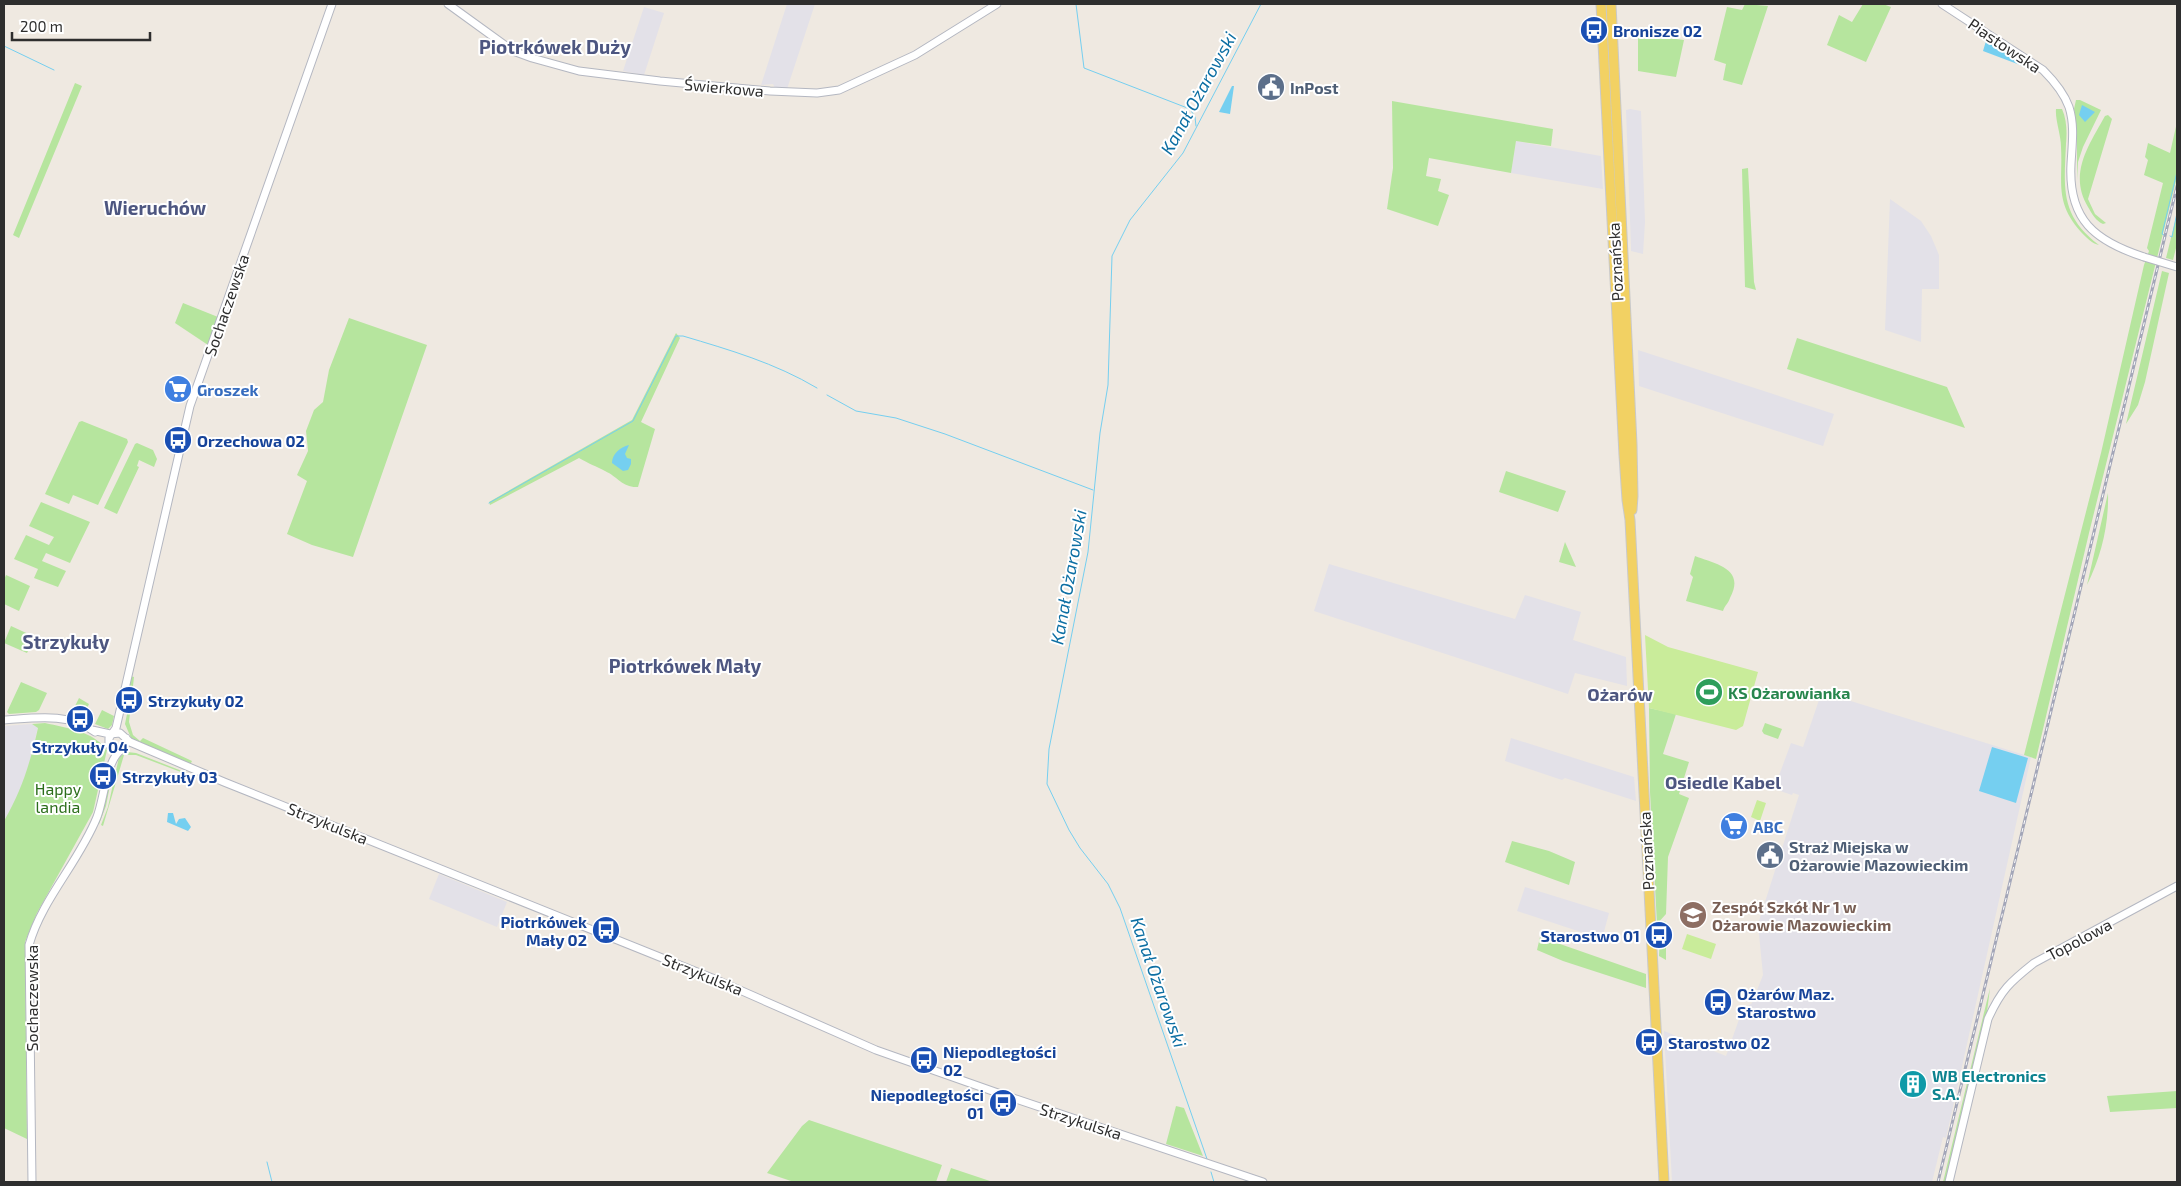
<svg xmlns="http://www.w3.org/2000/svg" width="2181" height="1186" viewBox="0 0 2181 1186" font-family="'Exo 2',sans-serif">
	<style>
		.industrial { fill: #e3e1e8 }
		.green { fill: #b6e59e }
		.pitch { fill: #c9ec9a }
		.water { fill: #75cff0 }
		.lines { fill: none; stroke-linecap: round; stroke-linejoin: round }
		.stream { stroke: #75cff0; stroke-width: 1 }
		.tertiary-casing { stroke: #b4b7c1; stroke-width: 9 }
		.primary-casing { stroke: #c9c9c9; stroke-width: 11 }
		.tertiary { stroke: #fff; stroke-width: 7 }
		.primary { stroke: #f2d163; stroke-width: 9 }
		.rail-casing { stroke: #a3a6b8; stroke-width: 3 }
		.rail { stroke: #fff; stroke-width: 1; stroke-dasharray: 4; stroke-linecap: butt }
		.tertiary-bridge-casing { stroke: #b4b7c1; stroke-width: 9; stroke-linecap: butt }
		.tertiary-bridge { stroke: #fff; stroke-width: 7 }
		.labels { text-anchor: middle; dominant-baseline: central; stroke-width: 4; stroke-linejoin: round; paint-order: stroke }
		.transit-label { font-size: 16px; font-weight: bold; fill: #164399; stroke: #fff; text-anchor: start }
		.street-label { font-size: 16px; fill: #2e2e2e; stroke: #fff }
		.service-label { font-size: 16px; font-weight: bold; fill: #4e5e75; stroke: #fff; text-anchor: start }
		.shop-label { font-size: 16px; font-weight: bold; fill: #366cbe; stroke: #fff; text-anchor: start }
		.leisure-label { font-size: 16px; font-weight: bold; fill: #27864d; stroke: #fff; text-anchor: start }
		.park-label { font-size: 16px; fill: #2c6e1b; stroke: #fff }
		.education-label { font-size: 16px; font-weight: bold; fill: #785e54; stroke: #fff; text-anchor: start }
		.culture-label { font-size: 16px; font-weight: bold; fill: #0d838f; stroke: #fff; text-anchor: start }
		.water-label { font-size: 18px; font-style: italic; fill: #0d6fa3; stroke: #fff }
		.neighbourhood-label { font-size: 18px; font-weight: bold; fill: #4d5680; stroke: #fff }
		.quarter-label { font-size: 19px; font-weight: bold; fill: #4d5680; stroke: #fff }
	</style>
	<rect width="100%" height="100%" fill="#efe9e1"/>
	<!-- industrial -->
	<path class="industrial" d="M787 4H815L787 89 775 88 773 84 761 85Z
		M644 7 664 13 644 75 623 71Z
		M1630 109 1641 111 1645 222 1643 254 1631 251V247L1626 110Z
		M1516 141 1601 156 1603 189 1511 173Z
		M1890 199 1921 221 1931 236 1939 255V289H1922L1921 342 1885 330Z
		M1638 350 1834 414 1823 446 1639 386Z
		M1329 564 1515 619 1525 595 1581 612 1573 640 1626 657 1627 686 1575 673 1568 694 1314 611Z
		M1809 688 2031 757 1946 1138 1943 1137 1932 1182H1672L1664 1031 1726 1056 1742 1011 1752 1003 1763 975 1758 924 1799 795 1793 793 1792 795 1774 789 1791 743 1803 747 1820 697 1808 693Z
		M32 724 38 727 30 761 19 795 4 821V726Z
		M1511 738 1634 777 1636 801 1565 778 1562 780 1505 761Z
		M439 874 507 902 497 927 429 899Z
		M1525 887 1609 913 1602 939 1517 911Z"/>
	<!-- green -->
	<path class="green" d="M1745 4 1768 6 1742 85 1723 80 1726 64 1714 60 1727 7 1742 10Z
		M1863 4H1883L1891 7 1866 62 1827 45 1839 15 1852 22Z
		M1638 34 1684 40 1676 77 1638 71Z
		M75 83 82 86 19 238 13 235Z
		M2076 100H2080L2101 110 2083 147 2078 162 2077 180V133L2074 109Z
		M1392 101 1553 129 1551 146 1516 141 1511 173 1429 158 1426 176 1441 179 1438 191 1449 195 1438 226 1387 209 1393 168Z
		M2056 109H2062C2067 120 2067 133 2066 144 2064 189 2060 215 2099 245 2092 244 2086 237 2081 232 2054 202 2063 182 2061 147 2061 135 2055 120 2056 109Z
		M2108 115 2112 119 2088 199 2095 214 2106 223 2103 224C2096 221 2092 214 2088 207 2068 174 2089 145 2105 116Z
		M2177 122V177L2089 533 2036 759 2024 755 2101 453 2144 265 2149 251 2147 248 2163 183 2144 175 2148 160 2145 157 2148 143 2170 153Z
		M1748 168 1754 282 1756 290 1745 287 1742 169Z
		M2177 214V244L2173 260 2166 258Z
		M2162 271 2169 273 2145 382 2138 405 2126 424Z
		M183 303 218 317 208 345 175 323Z
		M349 318 427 345 353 557 312 545 287 534 307 481 297 475 308 451 306 431 314 410 323 402 329 370Z
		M676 333 680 338 641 422 655 429 638 487C623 488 618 477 605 471 596 466 589 464 579 458L490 505 489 502 632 420Z
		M1797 338 1947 387 1965 428 1787 369Z
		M82 421 127 439 128 442 98 505 73 495 69 504 45 494 79 422Z
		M137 443 153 450 157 459 154 467 139 460 137 466 139 467 117 514 104 508 135 444Z
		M1506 471 1566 491 1558 512 1499 492Z
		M2108 493C2109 525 2101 557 2087 585Z
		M41 502 90 522 70 563 46 553 42 561 66 571 58 587 34 578 38 569 14 559 26 535 49 545 54 537 29 526Z
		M1565 542 1576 567 1559 562Z
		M1695 556C1715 564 1746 568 1730 598 1728 604 1725 605 1723 611L1686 601 1693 577 1690 574Z
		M6 575 30 586 19 611 4 604V580Z
		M11 626 35 637 27 653 4 643Z
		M130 676 134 677 129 722 133 735 140 741 143 738 192 761 190 765 131 738 125 724 130 699Z
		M21 682 47 693 39 710 36 712 9 714 7 712Z
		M79 698 89 704 82 719 71 714Z
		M1649 708 1676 714 1663 754 1689 762 1679 794 1689 798 1668 857 1666 914 1657 924 1650 792Z
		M102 710 114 716 112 725 108 729 95 724Z
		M45 723C67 728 93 731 107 750L93 812 37 913 25 942 27 1139 4 1128V821C22 790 30 763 38 728L32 724Z
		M1765 723 1782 729 1778 739 1764 734 1762 731Z
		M127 752 136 753 187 773 186 774 136 755H124L103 826 101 825 108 807 119 757Z
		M115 760 106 806 99 824 97 823Z
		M1512 841 1549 851 1575 862 1569 885 1505 862Z
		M1664 921 1666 922V960L1659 956 1660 933 1658 927Z
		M1540 937 1646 974V988L1563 961 1537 950Z
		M1990 988 1987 1012 1946 1182H1943Z
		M2177 1091V1108L2110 1112 2107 1096Z
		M1176 1106 1184 1108 1203 1156 1166 1144Z
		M809 1120 942 1165 936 1182H794L767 1173 802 1126Z
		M951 1168 993 1182H946Z"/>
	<!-- pitch -->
	<path class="pitch" d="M1645 635 1668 647 1758 672 1743 726 1736 730 1649 708Z
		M1757 800 1766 803 1760 821 1751 817Z
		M1687 934 1716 944 1711 959 1682 949Z"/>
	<!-- water -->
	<path class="water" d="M1986 41 2028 68 1983 51Z
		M1232 86H1234L1230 114 1219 112Z
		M2082 105 2095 112 2085 122 2079 115Z
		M629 445 625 454 627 458 631 459V464L628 470 623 471 612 463C612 454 620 447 629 445Z
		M1992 747 2028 758 2016 803 1979 791Z
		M168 813H173L176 824 179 819 185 818 191 827 188 831 167 822Z"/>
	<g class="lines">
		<!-- stream -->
		<path class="stream" d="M1076 4 1084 68 1190 109 1195 117 1196 126
			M4 46 54 70
			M2164 235 2162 234 2177 172
			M2170 236 2172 237 2177 213
			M827 395 856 411 896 418 945 434 1093 490
			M489 503 633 421 676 336H683C730 350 775 363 817 388
			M1207 1159 1120 908 1108 884 1080 848 1069 830 1047 784 1049 749 1088 552 1100 433 1108 385 1112 256 1130 220 1183 153 1261 4
			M267 1162 272 1182
			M1211 1172 1214 1182"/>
		<defs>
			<path id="tertiary" d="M448 4 513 51 532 58 579 71 660 81 770 91 817 93 839 90 915 55 997 4
				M1942 4 2043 70C2053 80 2064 93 2069 107 2075 126 2072 145 2071 164 2068 220 2095 241 2144 257
				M4 720C34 718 69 712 95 732
				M92 730 110 734 120 733 130 742 224 782 717 980 876 1050 998 1093 1263 1182
				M126 738 125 746 121 750H115L109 745V738L116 728 190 406 332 4
				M32 1182 29 945C42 899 79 862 97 817 104 800 106 761 121 750
				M1949 1182 1988 1019C2001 990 2010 982 2034 963L2177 886"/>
			<path id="primary" d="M1601 4 1624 455 1627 500 1630 520 1664 1182
				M1611 4 1632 444 1633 496 1632 510"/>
		</defs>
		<!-- tertiary casing -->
		<use href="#tertiary" class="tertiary-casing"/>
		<!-- primary casing -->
		<use href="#primary" class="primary-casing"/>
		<!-- tertiary -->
		<use href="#tertiary" class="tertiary"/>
		<!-- primary -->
		<use href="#primary" class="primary"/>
		<defs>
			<path id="rail" d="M1938 1182 2177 186"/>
		</defs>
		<!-- rail casing -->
		<use href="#rail" class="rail-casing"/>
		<!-- rail -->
		<use href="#rail" class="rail"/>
		<defs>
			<path id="tertiary-bridge" d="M2144 257 2177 267"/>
		</defs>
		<!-- tertiary-bridge casing -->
		<use href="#tertiary-bridge" class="tertiary-bridge-casing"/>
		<!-- tertiary-bridge -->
		<use href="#tertiary-bridge" class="tertiary-bridge"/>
	</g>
	<!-- icons -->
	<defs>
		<symbol id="bus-disc" viewBox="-11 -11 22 22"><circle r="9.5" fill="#1a4fb4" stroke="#fff"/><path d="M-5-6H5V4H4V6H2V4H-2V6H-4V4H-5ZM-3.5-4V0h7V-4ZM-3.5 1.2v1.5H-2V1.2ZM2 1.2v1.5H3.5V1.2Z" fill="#fff"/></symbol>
		<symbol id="civic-disc" viewBox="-11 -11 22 22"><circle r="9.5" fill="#5c6f8a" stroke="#fff"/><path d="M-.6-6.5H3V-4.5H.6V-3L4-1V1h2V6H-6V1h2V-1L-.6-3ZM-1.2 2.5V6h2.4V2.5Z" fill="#fff"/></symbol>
		<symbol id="supermarket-disc" viewBox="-11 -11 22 22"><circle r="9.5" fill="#3f7fe0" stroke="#fff"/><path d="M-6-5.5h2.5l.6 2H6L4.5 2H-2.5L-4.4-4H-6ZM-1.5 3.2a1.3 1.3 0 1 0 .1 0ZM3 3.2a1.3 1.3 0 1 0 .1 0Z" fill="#fff"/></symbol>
		<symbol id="stadium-disc" viewBox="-11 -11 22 22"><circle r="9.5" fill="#2e9e5b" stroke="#fff"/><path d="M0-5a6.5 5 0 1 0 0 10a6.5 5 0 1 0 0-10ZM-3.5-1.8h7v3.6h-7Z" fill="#fff"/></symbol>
		<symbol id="school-disc" viewBox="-11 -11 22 22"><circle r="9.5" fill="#8d6e63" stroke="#fff"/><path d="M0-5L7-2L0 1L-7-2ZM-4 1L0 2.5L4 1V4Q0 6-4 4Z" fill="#fff"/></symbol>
		<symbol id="building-disc" viewBox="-11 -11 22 22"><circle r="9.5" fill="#0f9aa8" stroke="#fff"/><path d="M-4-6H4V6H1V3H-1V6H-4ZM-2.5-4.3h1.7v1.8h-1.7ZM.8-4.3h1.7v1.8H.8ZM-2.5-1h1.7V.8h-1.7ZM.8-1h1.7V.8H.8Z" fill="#fff"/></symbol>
	</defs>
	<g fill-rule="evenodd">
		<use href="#bus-disc" x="1578" y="14" width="32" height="32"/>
		<use href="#civic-disc" x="1255" y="71" width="32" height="32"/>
		<use href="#supermarket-disc" x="162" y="373" width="32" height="32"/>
		<use href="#bus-disc" x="162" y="424" width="32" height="32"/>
		<use href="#stadium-disc" x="1693" y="676" width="32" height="32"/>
		<use href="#bus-disc" x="113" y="684" width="32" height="32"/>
		<use href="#bus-disc" x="64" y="703" width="32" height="32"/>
		<use href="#bus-disc" x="87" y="760" width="32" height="32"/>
		<use href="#supermarket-disc" x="1718" y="810" width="32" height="32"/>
		<use href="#civic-disc" x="1754" y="839" width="32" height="32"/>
		<use href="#school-disc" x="1677" y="899" width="32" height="32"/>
		<use href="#bus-disc" x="590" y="914" width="32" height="32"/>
		<use href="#bus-disc" x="1643" y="919" width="32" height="32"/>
		<use href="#bus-disc" x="1702" y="986" width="32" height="32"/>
		<use href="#bus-disc" x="1633" y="1026" width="32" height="32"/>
		<use href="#bus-disc" x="908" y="1044" width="32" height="32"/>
		<use href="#building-disc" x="1897" y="1068" width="32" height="32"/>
		<use href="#bus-disc" x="987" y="1087" width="32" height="32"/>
	</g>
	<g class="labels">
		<!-- transit labels -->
		<g class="transit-label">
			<text x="1613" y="30">Bronisze 02</text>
			<text x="197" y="440">Orzechowa 02</text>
			<text x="148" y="700">Strzykuły 02</text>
			<text x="80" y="746" text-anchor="middle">Strzykuły 04</text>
			<text x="122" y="776">Strzykuły 03</text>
			<text x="587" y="921" text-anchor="end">Piotrkówek<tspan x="587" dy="18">Mały 02</tspan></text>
			<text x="1640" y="935" text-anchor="end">Starostwo 01</text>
			<text x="1737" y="993">Ożarów Maz.<tspan x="1737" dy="18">Starostwo</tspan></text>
			<text x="1668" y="1042">Starostwo 02</text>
			<text x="943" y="1051">Niepodległości<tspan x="943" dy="18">02</tspan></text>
			<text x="984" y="1094" text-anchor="end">Niepodległości<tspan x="984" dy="18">01</tspan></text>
		</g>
		<!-- street labels -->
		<g class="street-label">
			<text transform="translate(2005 45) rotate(34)">Piastowska</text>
			<text transform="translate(724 87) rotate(5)">Świerkowa</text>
			<text transform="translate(1615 262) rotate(-93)">Poznańska</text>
			<text transform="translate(226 305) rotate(-71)">Sochaczewska</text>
			<text transform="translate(328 823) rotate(22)">Strzykulska</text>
			<text transform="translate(1646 851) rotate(-93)">Poznańska</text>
			<text transform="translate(2079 939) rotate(-28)">Topolowa</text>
			<text transform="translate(703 974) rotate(22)">Strzykulska</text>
			<text transform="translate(31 998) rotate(-90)">Sochaczewska</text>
			<text transform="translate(1081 1121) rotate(18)">Strzykulska</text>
		</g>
		<!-- service labels -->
		<g class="service-label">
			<text x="1290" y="87">InPost</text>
			<text x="1789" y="846">Straż Miejska w<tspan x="1789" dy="18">Ożarowie Mazowieckim</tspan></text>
		</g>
		<!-- shop labels -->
		<g class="shop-label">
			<text x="197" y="389">Groszek</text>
			<text x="1753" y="826">ABC</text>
		</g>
		<!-- leisure labels -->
		<g class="leisure-label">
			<text x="1728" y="692">KS Ożarowianka</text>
		</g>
		<!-- park labels -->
		<g class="park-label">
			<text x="58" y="788">Happy<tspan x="58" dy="18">landia</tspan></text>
		</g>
		<!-- education labels -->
		<g class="education-label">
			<text x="1712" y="906">Zespół Szkół Nr 1 w<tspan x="1712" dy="18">Ożarowie Mazowieckim</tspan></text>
		</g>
		<!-- culture labels -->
		<g class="culture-label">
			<text x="1932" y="1075">WB Electronics<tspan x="1932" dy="18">S.A.</tspan></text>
		</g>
		<!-- water labels -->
		<g class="water-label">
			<text transform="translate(1198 93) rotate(-61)">Kanał Ożarowski</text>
			<text transform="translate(1068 577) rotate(-80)">Kanał Ożarowski</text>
			<text transform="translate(1159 982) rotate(71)">Kanał Ożarowski</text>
		</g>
		<!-- neighbourhood labels -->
		<g class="neighbourhood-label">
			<text x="1620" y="694">Ożarów</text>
			<text x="1723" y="782">Osiedle Kabel</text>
		</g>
		<!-- quarter labels -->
		<g class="quarter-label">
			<text x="555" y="46">Piotrkówek Duży</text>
			<text x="155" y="207">Wieruchów</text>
			<text x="66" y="641">Strzykuły</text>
			<text x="685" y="665">Piotrkówek Mały</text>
		</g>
	</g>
	<!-- border -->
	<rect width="2181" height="1186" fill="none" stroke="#2e2e2e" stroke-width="10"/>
	<!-- scale -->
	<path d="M12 32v8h138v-8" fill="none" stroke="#2e2e2e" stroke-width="2.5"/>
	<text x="20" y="32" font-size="15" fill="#2e2e2e" stroke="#ffffff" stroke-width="4" paint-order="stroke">200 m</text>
</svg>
